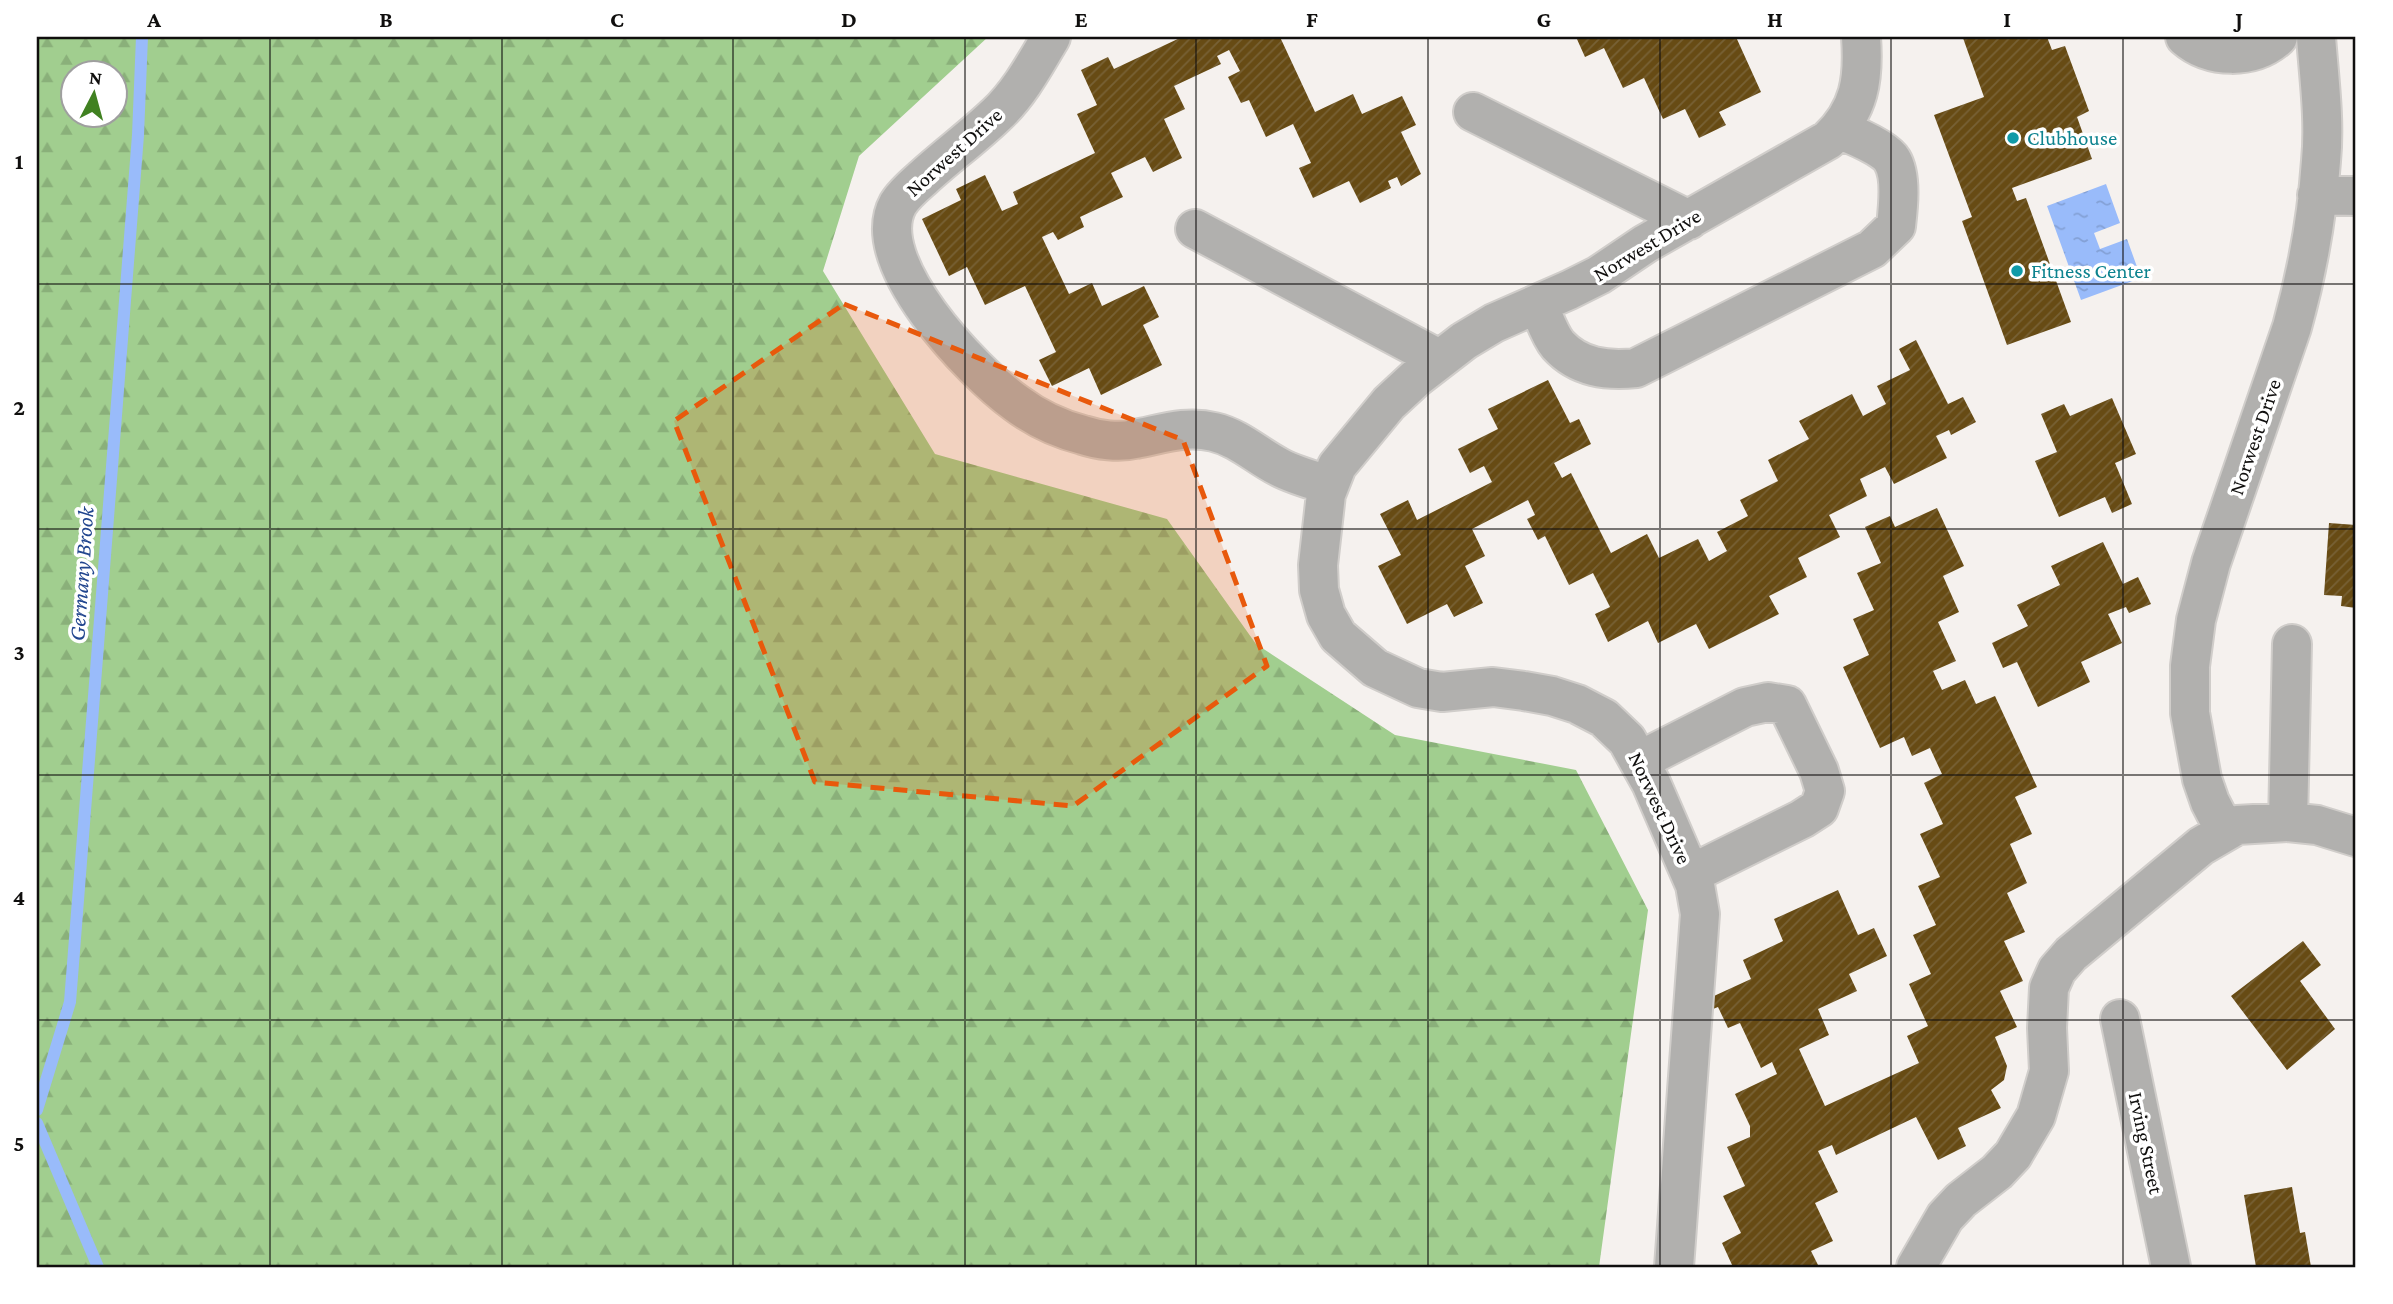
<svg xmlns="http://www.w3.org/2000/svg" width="2393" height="1304" viewBox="0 0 2393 1304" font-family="'Crimson Pro',serif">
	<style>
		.forest { fill: url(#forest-firs); fill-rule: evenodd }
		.water { fill: url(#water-ripples) }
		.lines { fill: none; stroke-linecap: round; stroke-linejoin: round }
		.stream { stroke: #99bbfa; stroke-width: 12 }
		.building { fill: url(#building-hatch) }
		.minor-casing { stroke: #d0cdca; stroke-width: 42 }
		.minor { stroke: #b1b0ae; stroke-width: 38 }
		.marked { fill: #e8590c; fill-opacity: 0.2; stroke: #e8590c; stroke-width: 5; stroke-dasharray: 14 9; stroke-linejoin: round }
		.grid { fill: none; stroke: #100f0e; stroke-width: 2; stroke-opacity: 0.55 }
		.culture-dot { fill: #0f9aa8; stroke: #fff; stroke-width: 2.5 }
		.labels { text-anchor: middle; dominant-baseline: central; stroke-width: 7; stroke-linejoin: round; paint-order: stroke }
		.culture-label { font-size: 21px; fill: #0d838f; stroke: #fff; text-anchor: start }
		.street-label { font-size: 21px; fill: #100f0e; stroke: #fff }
		.water-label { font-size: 23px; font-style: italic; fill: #21458e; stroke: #fff }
		.neatline { fill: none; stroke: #100f0e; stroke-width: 2.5 }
		.grid-label { font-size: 23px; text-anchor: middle; font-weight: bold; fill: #100f0e }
	</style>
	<defs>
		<pattern id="forest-firs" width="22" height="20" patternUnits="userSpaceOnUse" patternTransform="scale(1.75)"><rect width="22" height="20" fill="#a1ce8f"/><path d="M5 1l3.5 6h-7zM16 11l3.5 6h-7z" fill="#8ab07a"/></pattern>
		<pattern id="water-ripples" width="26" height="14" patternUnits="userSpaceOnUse" patternTransform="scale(1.75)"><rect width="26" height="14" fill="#99bbfa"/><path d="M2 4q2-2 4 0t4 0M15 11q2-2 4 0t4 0" fill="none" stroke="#83a0d5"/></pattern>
		<pattern id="building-hatch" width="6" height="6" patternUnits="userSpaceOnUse" patternTransform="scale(1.75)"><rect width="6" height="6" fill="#674b14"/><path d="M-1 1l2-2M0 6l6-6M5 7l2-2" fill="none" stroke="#776135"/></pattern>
	</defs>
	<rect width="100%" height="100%" fill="#f5f1ee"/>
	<!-- forest -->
	<path class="forest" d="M37 37H988L859 156 823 271 935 454 1167 519 1256 644 1395 735 1576 770 1648 910 1599 1267H37ZM74 74H116V116H74Z"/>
	<!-- water -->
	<path class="water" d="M2106 184 2120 223 2094 233 2100 249 2127 239 2141 278 2081 300 2047 206Z"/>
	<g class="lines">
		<!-- stream -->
		<path class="stream" d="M37 1110 70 1002 138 135 142 37
			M37 1123 98 1267"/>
	</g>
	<!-- building -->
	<path class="building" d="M1182 37H1280L1315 112 1353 94 1362 114 1402 96 1416 125 1401 132 1421 174 1401 186 1397 177 1388 181 1391 188 1360 203 1349 181 1313 198 1299 168 1311 163 1293 124 1266 137 1249 100 1241 103 1228 77 1240 71 1229 50 1217 56 1221 64 1174 86 1185 109 1164 119 1182 158 1153 172 1145 157 1111 173 1123 197 1080 217 1084 227 1058 240 1053 232 1042 237 1069 294 1092 283 1102 306 1144 286 1159 317 1143 325 1162 365 1101 395 1089 368 1052 386 1039 360 1056 352 1025 286 985 305 967 267 949 276 922 219 961 200 956 189 985 175 1002 211 1018 204 1013 192 1095 153 1077 114 1097 105 1081 70 1108 57 1114 69Z
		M1576 37H1736L1761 92 1719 112 1726 125 1699 138 1685 109 1663 119 1644 78 1623 88 1604 48 1585 57Z
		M1967 37H2047L2052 50 2065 46 2089 111 2077 117 2092 159 2012 188 2017 201 2026 198 2071 322 2007 345 1962 221 1972 217 1934 115 1984 97 1963 38Z
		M1916 340 1948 404 1963 397 1976 422 1951 435 1949 430 1936 436 1947 458 1894 484 1885 467 1860 479 1867 496 1829 515 1840 537 1798 558 1807 577 1769 596 1779 614 1709 649 1696 624 1658 643 1648 621 1608 642 1595 614 1610 607 1593 573 1569 585 1545 536 1538 540 1527 519 1535 515 1528 500 1472 529 1485 556 1465 566 1483 603 1454 617 1447 604 1407 624 1378 566 1401 555 1380 514 1408 500 1417 520 1492 482 1484 466 1470 473 1458 449 1498 429 1488 409 1548 380 1570 423 1579 419 1591 444 1554 463 1562 478 1571 473 1611 553 1647 534 1659 558 1698 539 1709 561 1727 551 1717 532 1748 516 1740 500 1778 481 1768 460 1809 439 1799 421 1852 394 1863 416 1886 404 1877 386 1910 370 1899 349Z
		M2112 398 2136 454 2115 463 2132 504 2112 513 2105 497 2059 517 2035 461 2057 452 2041 414 2064 404 2070 416Z
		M1937 508 1964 566 1943 576 1959 612 1938 622 1956 661 1933 671 1942 690 1965 680 1976 704 1995 696 2037 787 2015 797 2032 834 2010 844 2027 883 2007 893 2025 932 2004 941 2023 981 2000 991 2017 1027 1995 1037 2007 1066 2004 1080 1991 1090 2001 1108 1958 1128 1966 1146 1938 1160 1916 1117 1836 1155 1832 1145 1818 1151 1838 1192 1815 1203 1833 1241 1811 1251 1819 1267H1733L1722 1243 1741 1233 1723 1196 1745 1186 1727 1147 1750 1137V1126L1735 1094 1777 1074 1772 1062 1761 1068 1740 1023 1728 1028 1718 1007 1708 1011 1703 1001 1751 979 1743 960 1783 941 1774 919 1838 890 1858 935 1874 928 1887 956 1849 974 1857 991 1818 1009 1829 1035 1799 1049 1825 1106 1919 1063 1907 1036 1928 1026 1909 984 1931 974 1913 935 1936 925 1918 886 1940 877 1920 834 1943 824 1924 783 1942 774 1930 748 1912 756 1904 737 1880 748 1843 667 1869 655 1853 619 1874 610 1857 573 1881 563 1865 527 1890 516 1895 527Z
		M2329 523 2356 525V608L2341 606 2342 596 2324 595Z
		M2103 542 2123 584 2138 577 2151 604 2129 613 2126 607 2108 614 2122 643 2081 662 2090 682 2038 707 2017 662 2003 668 1992 643 2028 626 2017 605 2060 585 2051 566Z
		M2303 941 2321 965 2300 981 2335 1029 2287 1070 2231 996Z
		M2292 1187 2300 1233 2305 1232 2311 1267H2256L2244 1195Z"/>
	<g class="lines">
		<defs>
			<path id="minor" d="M1051 37C1035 64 1019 94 996 115 973 137 947 156 924 177 915 185 904 194 898 204 866 262 973 372 1016 403 1036 418 1059 429 1083 435 1098 440 1119 443 1135 439 1162 434 1186 425 1214 432 1239 438 1256 455 1279 467 1294 475 1312 480 1329 485
				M2185 37C2210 59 2253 60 2278 37
				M1473 112 1689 220
				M2317 195 2356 196
				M1195 229 1439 359
				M1538 304C1544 317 1549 334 1558 345 1579 368 1607 371 1636 368L1872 249 1896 226C1898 209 1902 176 1892 160 1885 148 1853 135 1840 130
				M1639 761 1745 707 1768 702 1787 705 1819 771 1825 791 1819 808 1802 819 1691 874
				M2288 822 2292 644
				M2225 831 2210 802 2202 779 2190 713V666L2196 620 2211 563 2292 327C2307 273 2317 217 2321 161 2325 121 2319 77 2316 37
				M2120 1019 2171 1267
				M1674 1267 1700 914 1695 885 1651 783 1627 740 1604 718 1577 704 1552 696 1524 691 1493 687 1442 692 1418 688 1375 668 1338 636 1326 615 1319 590 1318 565 1326 494 1337 466 1389 403 1416 378 1464 341 1494 323 1569 290 1599 275 1645 244 1828 140C1860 110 1864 79 1861 37
				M1916 1267 1945 1217 1961 1200 1997 1172 2013 1155 2036 1116 2049 1071 2047 1028 2049 988 2057 970 2071 954 2201 846 2237 825 2288 822 2317 825 2356 837"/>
		</defs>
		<!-- minor casing -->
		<use href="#minor" class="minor-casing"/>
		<!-- minor -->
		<use href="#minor" class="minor"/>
	</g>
	<!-- marked area -->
	<path class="marked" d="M844 304 1183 440 1267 666 1073 806 815 782 674 421Z"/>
	<!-- grid -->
	<path class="grid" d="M270 37V1267M502 37V1267M733 37V1267M965 37V1267M1196 37V1267M1428 37V1267M1660 37V1267M1891 37V1267M2123 37V1267M37 284H2356M37 529H2356M37 775H2356M37 1020H2356"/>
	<!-- markers -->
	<g class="culture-dot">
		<circle cx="2013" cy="138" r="7"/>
		<circle cx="2017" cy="271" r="7"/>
	</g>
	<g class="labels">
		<!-- culture labels -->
		<g class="culture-label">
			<text x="2027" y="138">Clubhouse</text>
			<text x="2031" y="271">Fitness Center</text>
		</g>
		<!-- street labels -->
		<g class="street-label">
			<text transform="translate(954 152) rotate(-42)">Norwest Drive</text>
			<text transform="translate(1647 245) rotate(-31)">Norwest Drive</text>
			<text transform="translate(2255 437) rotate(-71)">Norwest Drive</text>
			<text transform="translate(1660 808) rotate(65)">Norwest Drive</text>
			<text transform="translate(2146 1143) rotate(78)">Irving Street</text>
		</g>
		<!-- water labels -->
		<g class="water-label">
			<text transform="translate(81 574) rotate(-86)">Germany Brook</text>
		</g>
	</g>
	<!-- border -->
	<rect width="2393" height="1304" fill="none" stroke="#ffffff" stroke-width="77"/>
	<!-- north arrow -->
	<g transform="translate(94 94) rotate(6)"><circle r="33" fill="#ffffff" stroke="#9f9f9f" stroke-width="2"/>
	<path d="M0-5L12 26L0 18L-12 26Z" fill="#408121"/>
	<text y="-10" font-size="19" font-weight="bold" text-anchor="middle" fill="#100f0e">N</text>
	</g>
	<rect x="38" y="38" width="2316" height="1228" class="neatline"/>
	<g class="grid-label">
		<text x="154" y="27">A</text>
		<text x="386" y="27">B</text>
		<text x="617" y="27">C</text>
		<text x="849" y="27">D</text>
		<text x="1081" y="27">E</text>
		<text x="1312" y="27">F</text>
		<text x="1544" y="27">G</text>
		<text x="1775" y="27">H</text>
		<text x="2007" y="27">I</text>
		<text x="2239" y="27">J</text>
		<text x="19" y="169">1</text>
		<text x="19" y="415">2</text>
		<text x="19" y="660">3</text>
		<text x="19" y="905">4</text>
		<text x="19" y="1151">5</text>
	</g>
</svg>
